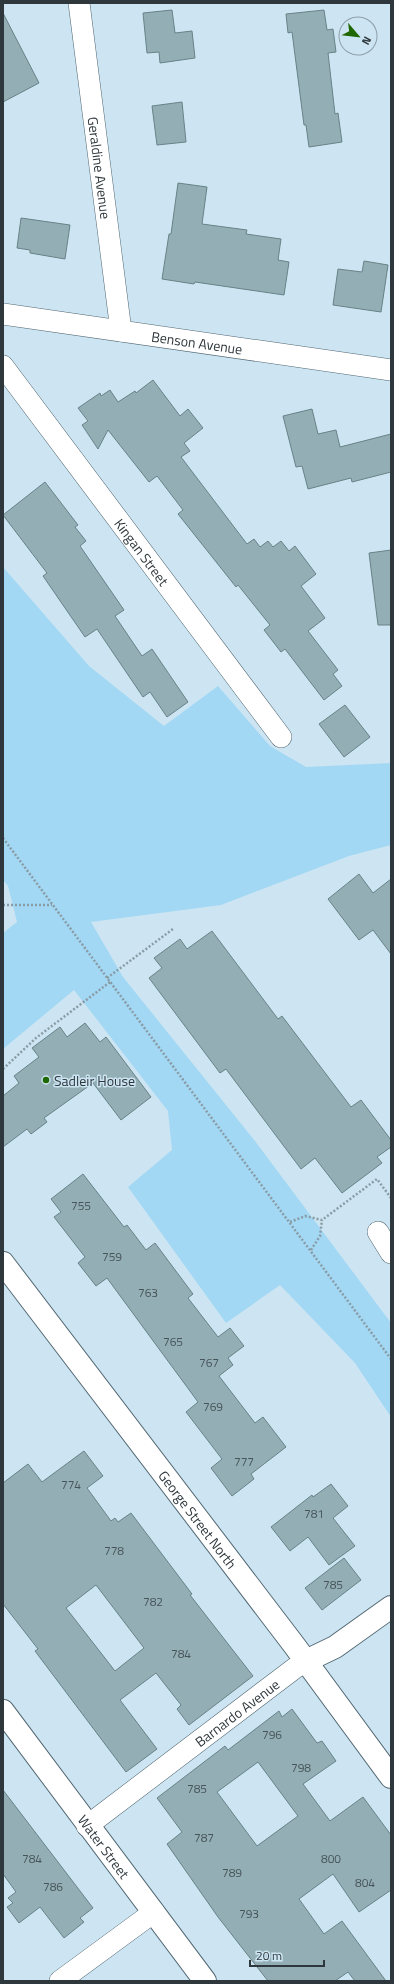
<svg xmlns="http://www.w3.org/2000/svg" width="394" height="1984" viewBox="0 0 394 1984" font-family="'Titillium Web',sans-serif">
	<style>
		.green { fill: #a2d8f4 }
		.building { fill: #93aeb4; stroke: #688288; fill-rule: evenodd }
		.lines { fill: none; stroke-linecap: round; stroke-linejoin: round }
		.minor-casing { stroke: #526772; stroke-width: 22 }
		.tertiary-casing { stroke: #526772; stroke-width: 24 }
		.secondary-casing { stroke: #526772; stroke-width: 24 }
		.path { stroke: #899ba4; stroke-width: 2.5; stroke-dasharray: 2 2; stroke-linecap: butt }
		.minor { stroke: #fff; stroke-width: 21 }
		.tertiary { stroke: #fff; stroke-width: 22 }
		.secondary { stroke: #fff; stroke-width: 22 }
		.poi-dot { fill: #1f6700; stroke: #cde5f2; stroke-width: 1.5 }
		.labels { text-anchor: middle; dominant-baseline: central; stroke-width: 3; stroke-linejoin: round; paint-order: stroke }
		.number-label { font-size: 12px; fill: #47555a }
		.street-label { font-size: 14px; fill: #2e373c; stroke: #cde5f2 }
		.poi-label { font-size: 14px; fill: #2e373c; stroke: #cde5f2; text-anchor: start }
	</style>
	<rect width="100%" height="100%" fill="#cde5f2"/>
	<!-- green -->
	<path class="green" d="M3 567 89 666 164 726 218 686 270 746 306 767 391 763V845L349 856 221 905 91 922 123 977 255 1141 391 1323V1417L355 1363 280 1285 226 1323 128 1187 172 1150 168 1111 74 990 3 1049V933L17 922 8 886 3 880Z"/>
	<!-- building -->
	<path class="building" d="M172 10 175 33 192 31 195 58 160 63 159 52 147 53 143 13Z
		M324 10 327 30 333 29 336 52 328 53 335 114 338 113 342 142 309 147 306 125H304L292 32 288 33 286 14Z
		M3 13 39 83 3 102Z
		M182 102 186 142 157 145 152 106Z
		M178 183 207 187 202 224 247 230 246 234 281 239 278 260 289 262 284 295 195 282 194 284 162 279 169 234H171Z
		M21 218 70 225 65 259 30 253V250L17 248Z
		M364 261 388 265 381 312 333 305 338 269 362 272Z
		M153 380 180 416 188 409 203 428 184 443 190 451 181 457 247 544 254 539 260 547 268 541 273 547 281 541 289 551 295 546 316 574 301 586 325 618 308 631 338 670 333 674 342 686 324 700 285 649 281 652 264 630 270 625 238 585 236 587 178 514 183 510 157 476 149 482 108 430 98 449 82 425 88 421 78 408 100 393 101 396 110 390 118 402 135 391 136 393Z
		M312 409 318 434 336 430 340 447 391 434V472L352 482 351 478 308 489 302 466 296 467 283 416Z
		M45 482 78 525 75 527 86 541 80 546 124 610 115 616 142 656 152 649 188 702 167 717 150 692 143 697 97 629 85 637 43 576 47 573 3 515Z
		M391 550V625H378L369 553Z
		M345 705 370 737 344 757 319 724Z
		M359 874 373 893 391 879V954L373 930 359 940 328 899Z
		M212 931 278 1019 282 1016 351 1107 361 1100 391 1140V1147L377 1157 382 1163 342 1193 315 1158 301 1169 226 1069 220 1073 149 978 162 968 154 958 180 939 187 949Z
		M85 1023 100 1042 106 1037 151 1097 121 1120 93 1083 44 1118 47 1122 31 1134 27 1129 3 1147V1096L19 1083 14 1076 39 1057 32 1048 60 1027 67 1037Z
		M83 1174 124 1227 127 1225 146 1250 155 1243 193 1294 188 1298 218 1337 230 1328 244 1346 228 1358 233 1365 219 1376 255 1423 263 1417 286 1447 251 1474 254 1479 232 1496 211 1468 222 1459 186 1412 198 1402 107 1278 96 1286 78 1263 85 1257 54 1217 61 1212 51 1199Z
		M84 1451 103 1476 87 1488 111 1521 115 1518 118 1522 131 1513 192 1594 190 1595 253 1676 189 1725 177 1709 181 1705 156 1673 120 1700 157 1749 126 1772 35 1651 38 1649 3 1604V1483L28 1464 42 1482ZM96 1585 144 1648 115 1671 66 1608Z
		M331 1484 348 1506 333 1518 355 1546 329 1565 308 1537 290 1551 271 1527 312 1495 313 1497Z
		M344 1558 361 1580 322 1610 305 1588Z
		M292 1709 317 1743 322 1741 336 1761 303 1784 330 1821 363 1797 391 1835V1890L359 1912 333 1874 299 1899 324 1934 342 1921 386 1981H355L348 1972 335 1981H268L218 1917 167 1844 182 1832 157 1798 225 1746 228 1750 279 1711 282 1717ZM258 1762 298 1816 257 1846 217 1792Z
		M3 1790 93 1908 80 1918 84 1922 64 1938 40 1907 19 1923 7 1907 13 1903 8 1898 16 1892 3 1874Z"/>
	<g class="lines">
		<defs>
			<g id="minor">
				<path id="s1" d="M79 3 121 331"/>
				<path id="s2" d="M3 314 391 370"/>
				<path id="s3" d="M3 366 281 737"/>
				<path d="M378 1232 391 1253"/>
				<path id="s4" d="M87 1826 295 1668 306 1661"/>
				<path d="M60 1981 154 1912"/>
			</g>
			<path id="tertiary" d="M306 1661 335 1647 391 1607"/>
			<g id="secondary">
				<path id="s5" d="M3 1263 294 1645 391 1777"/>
				<path id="s6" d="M3 1711 205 1981"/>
			</g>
		</defs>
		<!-- minor casing -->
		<use href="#minor" class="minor-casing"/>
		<!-- tertiary casing -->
		<use href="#tertiary" class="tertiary-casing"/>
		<!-- secondary casing -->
		<use href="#secondary" class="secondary-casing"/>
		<!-- path -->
		<path class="path" d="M3 838 391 1359
			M3 905H52
			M107 978 173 929
			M3 1069 36 1038 110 982
			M290 1222 305 1216 322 1220 377 1179 391 1198
			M311 1250 320 1236 322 1220"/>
		<!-- minor -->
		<use href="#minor" class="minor"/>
		<!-- tertiary -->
		<use href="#tertiary" class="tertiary"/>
		<!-- secondary -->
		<use href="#secondary" class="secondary"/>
	</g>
	<!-- markers -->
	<circle class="poi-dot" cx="46" cy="1080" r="4"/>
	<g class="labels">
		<!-- number labels -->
		<g class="number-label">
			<text x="81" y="1205">755</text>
			<text x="112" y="1256">759</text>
			<text x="148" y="1292">763</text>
			<text x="173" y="1341">765</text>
			<text x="209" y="1362">767</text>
			<text x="213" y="1406">769</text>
			<text x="244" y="1461">777</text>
			<text x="71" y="1484">774</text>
			<text x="314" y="1513">781</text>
			<text x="114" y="1550">778</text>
			<text x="333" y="1584">785</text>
			<text x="153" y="1601">782</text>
			<text x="181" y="1653">784</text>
			<text x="272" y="1734">796</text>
			<text x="301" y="1767">798</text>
			<text x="197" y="1788">785</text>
			<text x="204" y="1837">787</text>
			<text x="32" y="1858">784</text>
			<text x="331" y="1858">800</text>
			<text x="232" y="1872">789</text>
			<text x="365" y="1882">804</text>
			<text x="53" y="1886">786</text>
			<text x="249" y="1913">793</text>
		</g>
		<!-- street labels -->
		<g class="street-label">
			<text stroke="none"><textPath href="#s1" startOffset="166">Geraldine Avenue</textPath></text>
			<text stroke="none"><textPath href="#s2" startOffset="196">Benson Avenue</textPath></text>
			<text stroke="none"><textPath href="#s3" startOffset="232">Kingan Street</textPath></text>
			<text stroke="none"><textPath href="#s5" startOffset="322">George Street North</textPath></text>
			<text stroke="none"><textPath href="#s4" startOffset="188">Barnardo Avenue</textPath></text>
			<text stroke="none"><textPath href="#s6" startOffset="169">Water Street</textPath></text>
		</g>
		<!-- poi labels -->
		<g class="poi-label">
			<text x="54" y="1080">Sadleir House</text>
		</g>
	</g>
	<!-- border -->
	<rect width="394" height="1984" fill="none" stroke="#2e373c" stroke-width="8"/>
	<!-- north arrow -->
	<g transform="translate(358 36) rotate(118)"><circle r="19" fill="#cde5f2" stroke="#8d9fa9"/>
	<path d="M0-3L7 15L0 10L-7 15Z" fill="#1f6700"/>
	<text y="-6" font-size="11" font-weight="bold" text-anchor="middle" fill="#2e373c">N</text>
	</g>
	<!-- scale -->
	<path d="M250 1960v6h74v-6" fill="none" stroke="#2e373c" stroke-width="2"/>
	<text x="256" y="1960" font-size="12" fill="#2e373c" stroke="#cde5f2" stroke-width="3" paint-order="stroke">20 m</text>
</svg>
